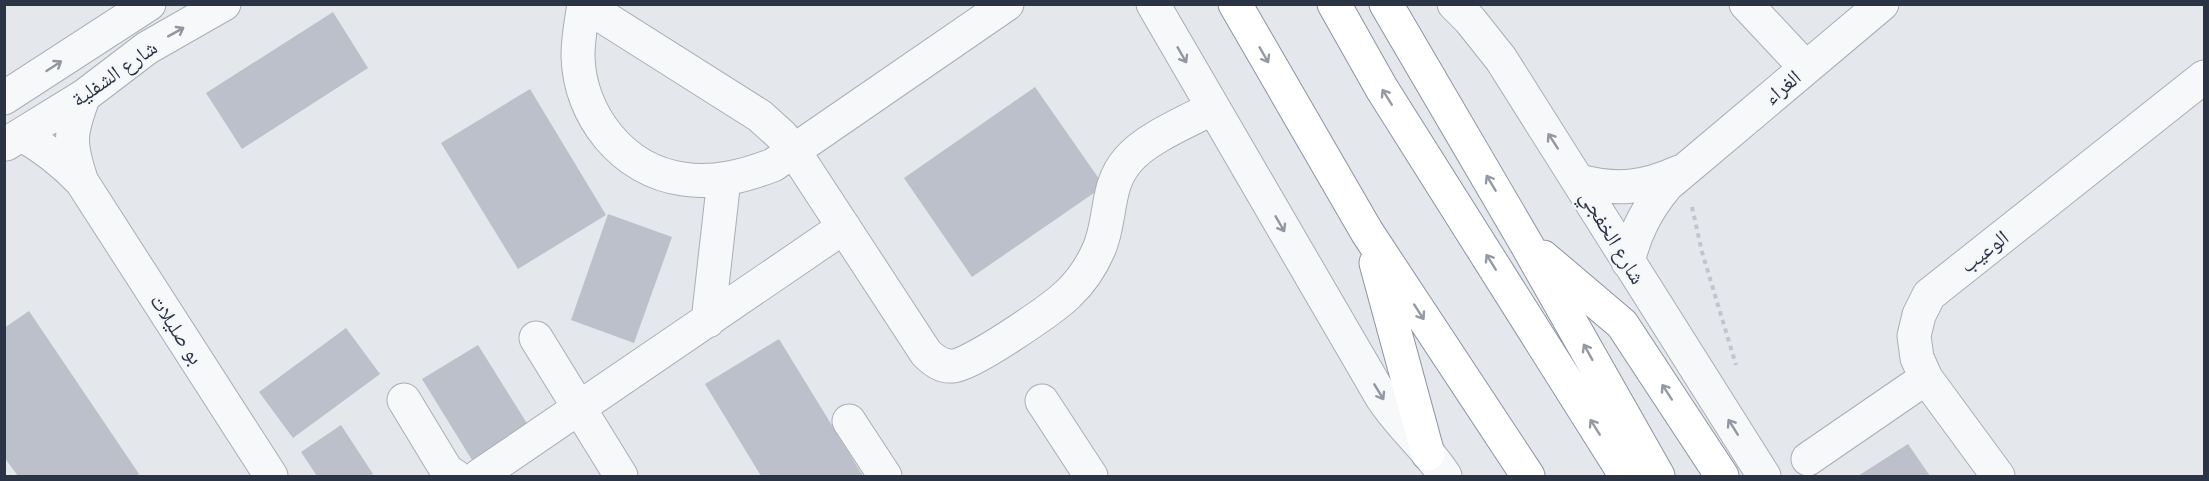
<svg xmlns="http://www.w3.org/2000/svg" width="2209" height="481" viewBox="0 0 2209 481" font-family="Figtree,'Noto Naskh Arabic',sans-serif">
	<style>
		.building { fill: #bbc0ca }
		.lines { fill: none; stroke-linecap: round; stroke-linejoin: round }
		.minor-casing { stroke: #a9aeb7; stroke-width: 35 }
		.highway-casing { stroke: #8b94a3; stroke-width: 35 }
		.path { stroke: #c2c5cb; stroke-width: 4; stroke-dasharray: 4.5 4.5; stroke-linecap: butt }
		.minor { stroke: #f7f8fa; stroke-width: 33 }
		.highway { stroke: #fff; stroke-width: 33 }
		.oneway { stroke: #9196a0 }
		.oneway2 { stroke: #959aa2 }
		.labels { text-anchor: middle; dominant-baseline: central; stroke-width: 4.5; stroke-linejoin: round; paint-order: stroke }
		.street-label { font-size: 21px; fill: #2b3445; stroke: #f4f6f9 }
	</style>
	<rect width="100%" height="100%" fill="#e4e7ec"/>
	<!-- building -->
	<path class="building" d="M333 12 368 68 242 149 206 93Z
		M1035 87 1104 186 972 277 904 178Z
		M530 89 606 215 518 269 441 143Z
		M608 214 672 237 634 343 571 320Z
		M29 311 139 474 136 476H18L4 457V328Z
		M346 328 380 374 293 438 259 392Z
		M779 339 863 476H761L705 384Z
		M478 345 528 425 472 460 422 379Z
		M341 425 373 474 370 476H317L301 452Z
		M1908 444 1930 476H1858Z"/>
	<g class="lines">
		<defs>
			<path id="minor" d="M583 4 760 116 782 136 794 151 926 353C934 361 942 367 953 366 970 366 1054 308 1068 294 1081 282 1092 265 1099 249 1112 219 1105 186 1128 160 1145 139 1188 121 1213 108
				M1153 4 1381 396C1399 425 1427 447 1445 476
				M1454 4 1470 20 1501 59 1764 476
				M1746 4 1805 67
				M584 5C581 22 578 38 578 56 579 115 623 171 683 179 714 184 744 176 773 165L1007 4
				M4 98 149 4
				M22 135C45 148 64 163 82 182L271 476
				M6 144 84 96 147 48 224 4
				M1579 181C1618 191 1643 188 1679 172
				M82 182C69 144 69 134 84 96
				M1628 262C1635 232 1647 209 1667 185L1882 4
				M708 321 724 179
				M536 338 621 476
				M404 400 447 471 455 476
				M1042 401 1091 476
				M849 421 885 476
				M1808 459 1926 378
				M479 476 844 227
				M1998 476 1926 378 1917 358 1914 336 1919 315 1929 295 2204 77"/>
			<path id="highway" d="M1235 4 1367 232 1528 476
				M1334 4 1382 89 1626 476
				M1386 4 1527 245 1658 476
				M1543 257 1622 324 1722 476
				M1376 263 1428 454"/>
		</defs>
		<!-- minor casing -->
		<use href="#minor" class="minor-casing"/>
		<!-- highway casing -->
		<use href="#highway" class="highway-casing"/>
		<!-- path -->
		<path class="path" d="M1692 207 1702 252 1736 365"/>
		<!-- minor -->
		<use href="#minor" class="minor"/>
		<!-- highway -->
		<use href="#highway" class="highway"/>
	</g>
	<!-- one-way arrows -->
	<defs><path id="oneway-shaft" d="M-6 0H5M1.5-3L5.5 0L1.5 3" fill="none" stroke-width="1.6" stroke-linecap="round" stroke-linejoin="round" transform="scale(1.5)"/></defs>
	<g class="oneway">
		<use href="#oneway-shaft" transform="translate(176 32) rotate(-29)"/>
		<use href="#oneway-shaft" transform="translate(1182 55) rotate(60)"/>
		<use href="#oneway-shaft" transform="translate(54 66) rotate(-33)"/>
		<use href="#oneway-shaft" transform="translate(1553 141) rotate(-123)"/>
		<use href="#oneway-shaft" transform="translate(1280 224) rotate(60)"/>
		<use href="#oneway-shaft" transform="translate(1379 392) rotate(59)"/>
		<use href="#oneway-shaft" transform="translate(1733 427) rotate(-122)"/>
	</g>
	<g class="oneway2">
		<use href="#oneway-shaft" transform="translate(1264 55) rotate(60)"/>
		<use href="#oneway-shaft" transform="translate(1387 97) rotate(-122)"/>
		<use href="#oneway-shaft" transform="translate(1491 183) rotate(-121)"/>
		<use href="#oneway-shaft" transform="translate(1491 262) rotate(-122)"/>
		<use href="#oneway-shaft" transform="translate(1419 312) rotate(57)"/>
		<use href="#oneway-shaft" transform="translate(1588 352) rotate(-119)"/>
		<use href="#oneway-shaft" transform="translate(1667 392) rotate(-123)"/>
		<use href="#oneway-shaft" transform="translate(1595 427) rotate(-122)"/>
	</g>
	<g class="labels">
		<!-- street labels -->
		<g class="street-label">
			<text transform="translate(114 73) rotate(-35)">شارع الشفلية</text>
			<text transform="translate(1782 87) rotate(-40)">الغراء</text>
			<text transform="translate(1613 237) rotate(59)">شارع الخفجي</text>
			<text transform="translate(1984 251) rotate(-38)">الوعيب</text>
			<text transform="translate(177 329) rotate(57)">بو صليلات</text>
		</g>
	</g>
	<!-- border -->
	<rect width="2209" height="481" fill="none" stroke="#2b3445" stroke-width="12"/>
</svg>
